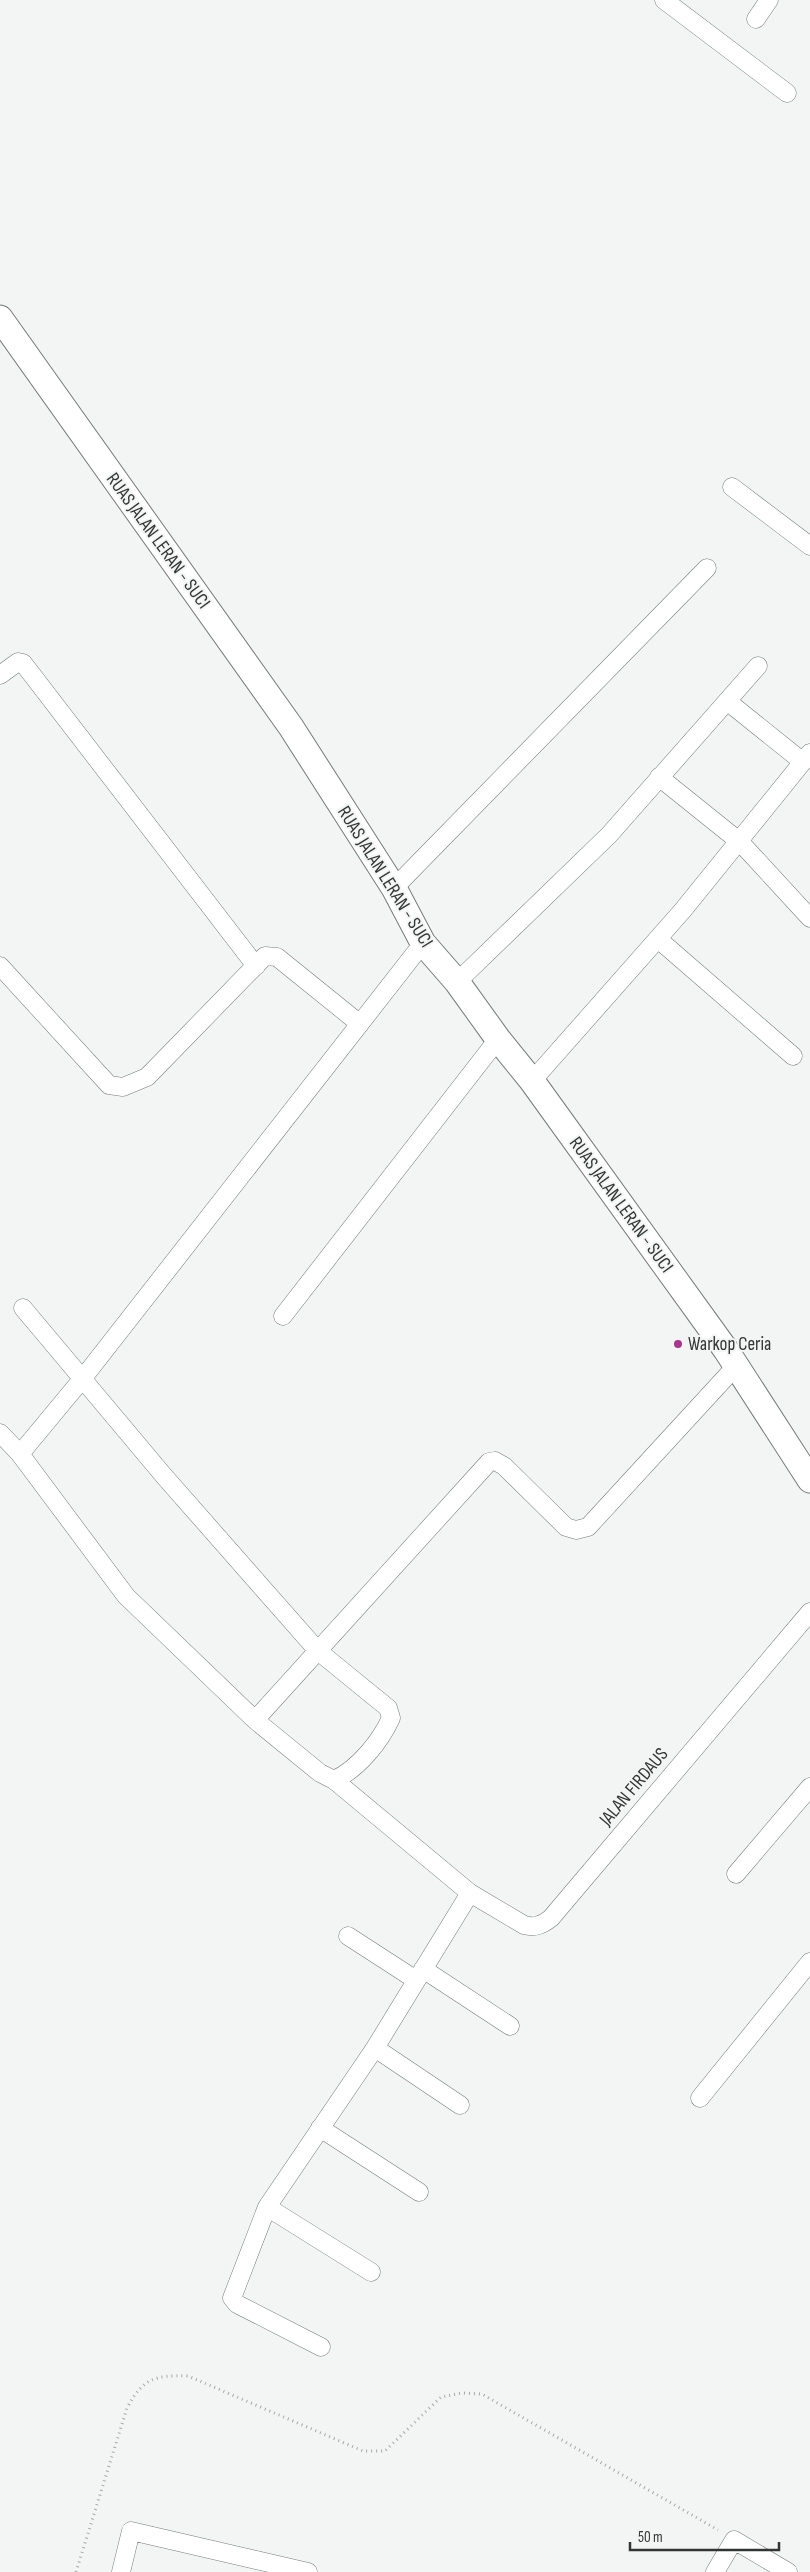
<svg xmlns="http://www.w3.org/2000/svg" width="810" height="2572" viewBox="0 0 810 2572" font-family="'Sofia Sans Condensed',sans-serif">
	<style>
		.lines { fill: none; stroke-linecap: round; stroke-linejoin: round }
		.minor-casing { stroke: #777a78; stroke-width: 19 }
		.secondary-casing { stroke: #777a78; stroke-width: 27 }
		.path { stroke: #a6a8a7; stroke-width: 3; stroke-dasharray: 1 4; stroke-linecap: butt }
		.minor { stroke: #fff; stroke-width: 18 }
		.secondary { stroke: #fff; stroke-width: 25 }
		.poi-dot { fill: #a9358e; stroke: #f2f5f3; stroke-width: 2 }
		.labels { text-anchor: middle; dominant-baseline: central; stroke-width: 4; stroke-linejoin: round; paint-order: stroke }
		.street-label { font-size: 19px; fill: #333434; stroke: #f2f5f3 }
		.poi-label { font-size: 19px; fill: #333434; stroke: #f2f5f3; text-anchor: start }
	</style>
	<rect width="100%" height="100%" fill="#f2f5f3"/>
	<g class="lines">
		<defs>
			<path id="minor" d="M664 0 787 93
				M756 19 769 0
				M732 487 810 546
				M0 675 18 662 23 663 256 966
				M727 701 803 762
				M659 777 740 842 810 918
				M394 888 707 568
				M658 939 793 1056
				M0 966 109 1085 123 1087 147 1077 265 956 277 957 360 1024
				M457 982 609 835 758 666
				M532 1081 683 910 810 753
				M283 1316 498 1039
				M0 1433 20 1454 126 1596 255 1720 320 1773 334 1780C358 1769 380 1742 391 1718L388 1708 318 1651 164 1476 23 1308
				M20 1454 83 1378 423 943
				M255 1720 489 1462 495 1461 504 1466 566 1527 576 1530 588 1527 736 1366
				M334 1780 470 1893 524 1925C535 1928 542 1925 551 1918L810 1612
				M736 1874 810 1787
				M348 1936 416 1980
				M423 1969 510 2026
				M375 2048 460 2105
				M700 2098 810 1962
				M320 2128 419 2192
				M267 2207 371 2272
				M321 2347 237 2304 232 2298 267 2207 375 2048 470 1893
				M121 2572 131 2531 308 2572
				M715 2572 734 2540 788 2572"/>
			<path id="secondary" d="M0 318 291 727 394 888 423 943 457 982 498 1039 532 1081 726 1350 810 1480"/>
		</defs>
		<!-- minor casing -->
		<use href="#minor" class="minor-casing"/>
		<!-- secondary casing -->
		<use href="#secondary" class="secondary-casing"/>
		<!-- path -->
		<path class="path" d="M76 2572 127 2408C143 2378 155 2375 188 2376L363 2451H385L441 2397 462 2393 482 2394 718 2530"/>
		<!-- minor -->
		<use href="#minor" class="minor"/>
		<!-- secondary -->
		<use href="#secondary" class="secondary"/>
	</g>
	<!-- markers -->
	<circle class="poi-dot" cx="678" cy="1344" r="5"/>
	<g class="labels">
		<!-- street labels -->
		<g class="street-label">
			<text transform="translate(158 541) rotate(54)">RUAS JALAN LERAN - SUCI</text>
			<text transform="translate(385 877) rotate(58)">RUAS JALAN LERAN - SUCI</text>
			<text transform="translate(621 1205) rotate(54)">RUAS JALAN LERAN - SUCI</text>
			<text transform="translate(634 1787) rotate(-50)">JALAN FIRDAUS</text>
		</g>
		<!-- poi labels -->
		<g class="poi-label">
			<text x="688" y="1344">Warkop Ceria</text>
		</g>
	</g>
	<!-- scale -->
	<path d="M630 2542v8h149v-8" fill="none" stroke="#333434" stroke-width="2.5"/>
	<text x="638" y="2542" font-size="15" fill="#333434" stroke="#f2f5f3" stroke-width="4" paint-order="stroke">50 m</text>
</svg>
